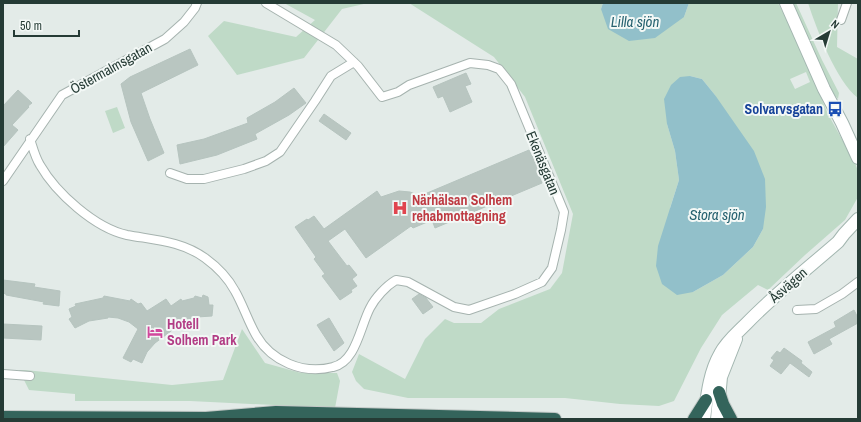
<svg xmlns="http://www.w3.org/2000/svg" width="861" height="422" viewBox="0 0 861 422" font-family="'Archivo Narrow',sans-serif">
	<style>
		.green { fill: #bfdac7; fill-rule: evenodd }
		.water { fill: #92c0ca }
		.building { fill: #b9c6c1; stroke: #b6c4bf }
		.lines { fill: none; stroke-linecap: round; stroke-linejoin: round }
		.street-casing { stroke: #a6b3af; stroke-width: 10 }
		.secondary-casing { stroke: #a3b6b0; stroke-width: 14 }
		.highway-casing { stroke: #c2c8c6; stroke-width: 14 }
		.street { stroke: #fff; stroke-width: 8 }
		.secondary { stroke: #fff; stroke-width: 12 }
		.highway { stroke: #34645b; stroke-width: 12 }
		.labels { text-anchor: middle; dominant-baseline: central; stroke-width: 4; stroke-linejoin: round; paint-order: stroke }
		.street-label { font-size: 14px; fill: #253b35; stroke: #f3f8f6 }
		.transit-label { font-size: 14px; font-weight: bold; fill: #164399; stroke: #f3f8f6; text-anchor: end }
		.health-label { font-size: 14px; font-weight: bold; fill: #be3a42; stroke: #f3f8f6; text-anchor: start }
		.hotel-label { font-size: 14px; font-weight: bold; fill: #b23c85; stroke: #f3f8f6; text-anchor: start }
		.water-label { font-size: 15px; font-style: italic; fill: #266270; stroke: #f3f8f6 }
	</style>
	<rect width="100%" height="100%" fill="#e3ebe8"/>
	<!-- green -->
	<path class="green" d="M284 3H368L342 9 304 58 237 75 208 36 224 21 296 37 315 20Z
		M409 3H603L601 9 684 17 689 3H778L793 32 828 114 855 163 858 171V197L845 220 805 255 768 290 758 285 722 315 701 348 674 401 659 406 620 404 565 398H408L364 389 356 381 352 372 359 354 405 379 425 339 445 319 454 323H481L499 309 550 289 562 273 573 214 525 97 494 57ZM806 72 810 82 795 89 790 79ZM690 76 702 79 715 95 763 229 753 247 723 275 693 292 670 208 679 180 675 151 667 124Z
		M793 3H796L822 60 839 93 838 99 830 90Z
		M808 3H838L837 47 858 59V98C836 81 817 30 808 3Z
		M117 107 125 128 113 133 105 111Z
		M242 329 265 363 301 373H337L340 381 335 408 190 401H75V394L29 390 19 370H25L172 385 223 380Z"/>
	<!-- water -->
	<path class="water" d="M603 3H689L684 17 655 38 629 41 608 29 601 9Z
		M690 76 702 79 715 95 754 151 765 179 766 207 763 229 753 247 723 275 693 292 677 295 662 284 656 266 658 246 679 180 675 151 667 124 664 99 671 85 680 77Z"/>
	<!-- building -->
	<path class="building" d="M190 49 198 65 141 93 150 119 164 153 148 161 131 122 121 84 130 77Z
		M466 73 471 84 465 86 472 102 450 112 443 96 438 98 433 87Z
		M294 88 306 103 289 115 255 134 257 139 217 155 180 164 177 145 204 139 248 123 247 118 275 102Z
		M18 90 32 103 28 106 29 107 12 125 18 130 3 147V106Z
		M324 114 351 133 346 140 319 121Z
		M529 150 532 157 535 156 542 174 539 176 542 183 435 228 432 220 413 228 411 226 366 258 345 229 328 241 347 266 349 265 357 275 352 279 357 286 351 290 352 292 340 300 322 276 325 274 314 259 316 257 295 227 307 219 308 220 314 216 324 229 377 191 381 197 399 191 410 192 420 196Z
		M3 280 35 284 34 287 60 291 59 306 43 304 44 302 6 295V294L3 293Z
		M419 294 426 298 433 307 423 314 412 299Z
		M203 295 208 297 209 305H213L212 316 197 317 179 325 155 343 147 352 142 363 133 359 131 362 123 358 138 329 129 322 118 318 108 317V318L89 321 75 328 69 319 72 317 69 309 76 306 75 304 103 298 104 296 130 301 131 299 138 304 141 303 147 311 166 299 171 306 181 299 182 301 194 298 195 296 202 298Z
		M854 310 858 318V323L829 339 832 344 814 354 808 342 836 327 834 322Z
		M329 318 344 343 334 351 317 325Z
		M3 324 42 326 41 340 3 338Z
		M784 348 802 361 801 363 812 372 809 377 790 363 781 374 770 366 774 360 771 358 777 351 780 353Z"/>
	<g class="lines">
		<defs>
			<path id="street" d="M841 20 847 3
				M30 139C33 148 35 157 40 165 56 193 95 228 127 235 154 240 182 241 205 258 216 266 228 278 235 291 243 305 248 321 256 335 271 361 303 375 333 367 356 362 360 327 370 308 375 298 386 286 396 280L408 282 454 307 469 310 515 294 542 282 552 268 561 230 564 212 511 84 499 69 488 65 470 63 409 85 398 92 382 97 358 66 336 45 266 3
				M170 173 187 179H204L244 169 266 161 280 152 315 101 331 76 354 62
				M3 181 62 95 165 39 184 22 195 8 197 3
				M797 310 816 309 842 294 858 282
				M3 374 30 376"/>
			<path id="secondary" d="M786 3 824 89 842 123 858 158
				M704 419C707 397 709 373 720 354 726 342 737 333 746 324 775 294 807 269 838 242L844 234 858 219
				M717 419 721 377 736 339"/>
			<path id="highway" d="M719 392 723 404 731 419
				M3 417 214 418
				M206 418 276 412 555 419
				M694 419 706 400"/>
		</defs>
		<!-- street casing -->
		<use href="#street" class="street-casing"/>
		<!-- secondary casing -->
		<use href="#secondary" class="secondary-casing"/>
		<!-- highway casing -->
		<use href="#highway" class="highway-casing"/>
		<!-- street -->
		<use href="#street" class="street"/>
		<!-- secondary -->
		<use href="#secondary" class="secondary"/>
		<!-- highway -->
		<use href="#highway" class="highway"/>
	</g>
	<!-- icons -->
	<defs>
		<symbol id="bus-bare" viewBox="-9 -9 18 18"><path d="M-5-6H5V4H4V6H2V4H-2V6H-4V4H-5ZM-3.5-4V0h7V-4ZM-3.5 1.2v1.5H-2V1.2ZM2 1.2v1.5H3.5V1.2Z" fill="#1a4fb4" stroke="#f3f8f6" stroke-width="2.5" paint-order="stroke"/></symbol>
		<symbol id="hospital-bare" viewBox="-9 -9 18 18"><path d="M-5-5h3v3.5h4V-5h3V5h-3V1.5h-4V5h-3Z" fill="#e0444e" stroke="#f3f8f6" stroke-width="2.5" paint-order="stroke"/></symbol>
		<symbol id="hotel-bare" viewBox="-9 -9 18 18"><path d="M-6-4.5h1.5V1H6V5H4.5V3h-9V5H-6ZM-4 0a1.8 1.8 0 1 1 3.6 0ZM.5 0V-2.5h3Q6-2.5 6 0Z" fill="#d1479c" stroke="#f3f8f6" stroke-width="2.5" paint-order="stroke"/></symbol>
	</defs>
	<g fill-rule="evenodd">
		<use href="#bus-bare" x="824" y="98" width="22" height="22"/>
		<use href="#hospital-bare" x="389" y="197" width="22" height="22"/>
		<use href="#hotel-bare" x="144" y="321" width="22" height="22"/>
	</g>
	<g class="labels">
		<!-- street labels -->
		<g class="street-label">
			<text transform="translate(111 68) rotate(-29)">Östermalmsgatan</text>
			<text transform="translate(543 163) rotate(68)">Ekenäsgatan</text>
			<text transform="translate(788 285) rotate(-41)">Åsvägen</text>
		</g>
		<!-- transit labels -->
		<g class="transit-label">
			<text x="823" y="109">Solvarvsgatan</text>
		</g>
		<!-- health labels -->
		<g class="health-label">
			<text x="412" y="200">Närhälsan Solhem<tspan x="412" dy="16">rehabmottagning</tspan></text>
		</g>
		<!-- hotel labels -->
		<g class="hotel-label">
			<text x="167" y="324">Hotell<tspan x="167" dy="16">Solhem Park</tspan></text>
		</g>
		<!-- water labels -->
		<g class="water-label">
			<text x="635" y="21">Lilla sjön</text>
			<text x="717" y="214">Stora sjön</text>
		</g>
	</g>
	<!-- border -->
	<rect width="861" height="422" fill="none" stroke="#253b35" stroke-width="8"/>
	<!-- north arrow -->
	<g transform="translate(829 32) rotate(38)" stroke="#f3f8f6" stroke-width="3" paint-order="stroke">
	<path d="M0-3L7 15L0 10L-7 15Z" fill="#253b35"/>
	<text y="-6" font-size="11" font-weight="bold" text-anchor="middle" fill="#253b35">N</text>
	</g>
	<!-- scale -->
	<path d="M14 30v6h65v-6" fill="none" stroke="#253b35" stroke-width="2"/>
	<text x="20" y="30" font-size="12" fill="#253b35" stroke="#f3f8f6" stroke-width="3" paint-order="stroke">50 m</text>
</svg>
